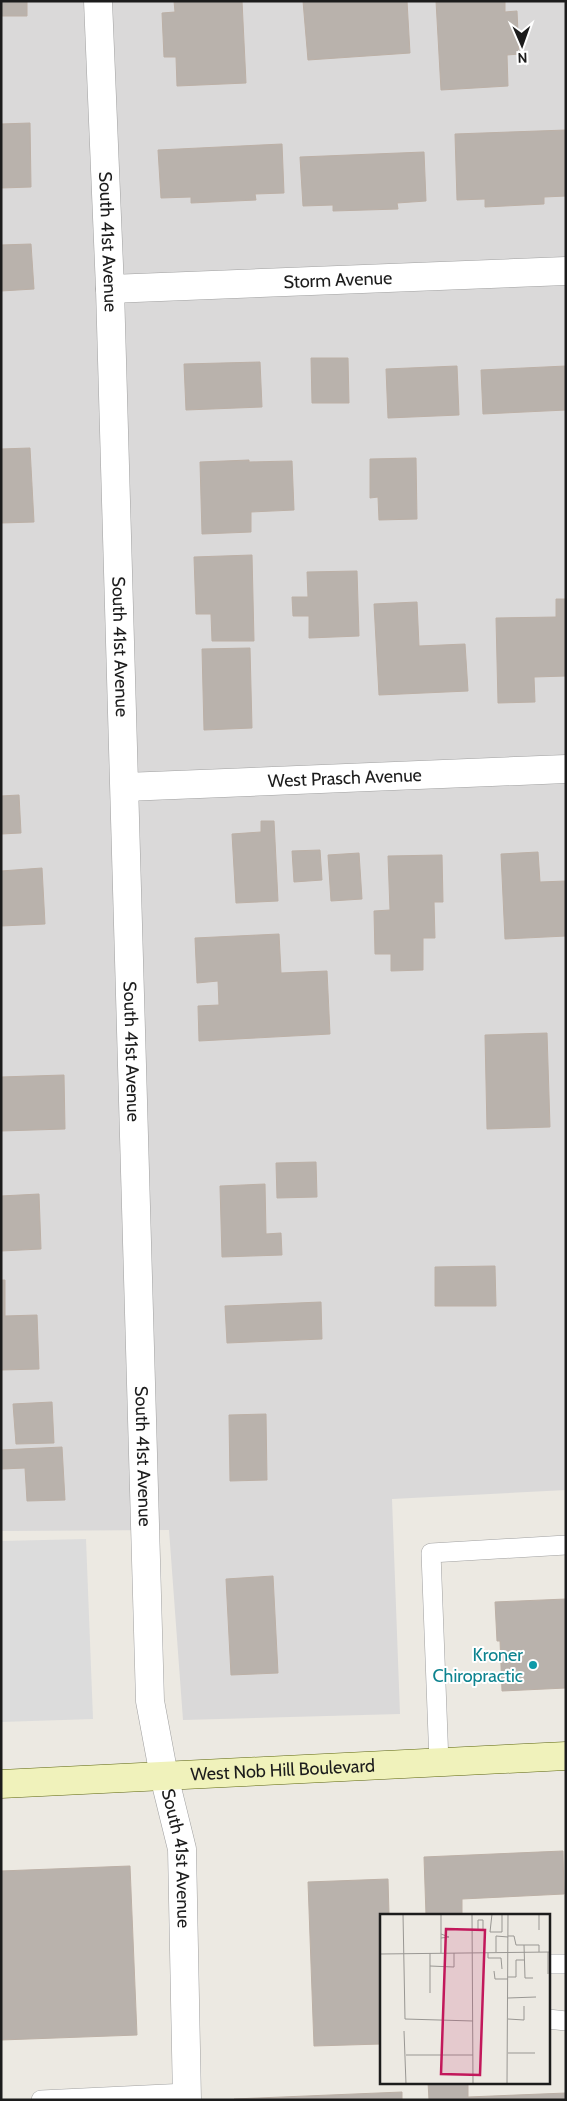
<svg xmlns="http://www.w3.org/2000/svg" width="567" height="2101" viewBox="0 0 567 2101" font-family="Cabin,sans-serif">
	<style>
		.residential { fill: #dad9d9 }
		.parking { fill: #dcdcdc }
		.building { fill: #b9b2ac; stroke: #bcb0a6 }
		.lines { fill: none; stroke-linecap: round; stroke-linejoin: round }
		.service-casing { stroke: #a0a0a0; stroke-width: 20 }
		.minor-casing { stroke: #a0a0a0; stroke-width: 29 }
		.secondary-casing { stroke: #5d6610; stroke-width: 29 }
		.service { stroke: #fff; stroke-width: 19 }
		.minor { stroke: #fff; stroke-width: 28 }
		.secondary { stroke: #f0f2bb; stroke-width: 28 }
		.culture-dot { fill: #0f9aa8; stroke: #fff; stroke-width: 2 }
		.labels { text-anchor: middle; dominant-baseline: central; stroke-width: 4; stroke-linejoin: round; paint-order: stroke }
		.street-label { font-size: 18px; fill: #1c1c1c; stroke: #fff }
		.culture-label { font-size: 18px; fill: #0d838f; stroke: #fff; text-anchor: end }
		.inset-road { fill: none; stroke: #999793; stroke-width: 1 }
		.view { fill: #c2185b; fill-opacity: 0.15; stroke: #c2185b; stroke-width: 2.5 }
		.inset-edge { fill: none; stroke: #1c1c1c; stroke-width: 2.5 }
	</style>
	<rect width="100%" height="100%" fill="#ece9e2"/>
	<!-- residential -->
	<path class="residential" d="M1 1H566V1490L392 1499 400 1714 183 1720 169 1530 1 1531Z"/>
	<!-- parking -->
	<path class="parking" d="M86 1539 93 1719 1 1722V1541Z"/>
	<!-- building -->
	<path class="building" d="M1 1H27V16H1Z
		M174 1H242L246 83 177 86 176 57H164L162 13 175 12Z
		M303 1H407L410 53 308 60Z
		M436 1H505V12L517 11 519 54 507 55 508 86 441 90Z
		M30 123 31 187 1 188V124Z
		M566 130V196L544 197V204L485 207V199L457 200 455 134Z
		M282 144 284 193 255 194 256 200 191 203V197L161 198 158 150Z
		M424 152 426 201 397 203 398 209 333 211V205L303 206 300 157Z
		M31 244 34 289 1 291V245Z
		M311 358H348L349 403H312Z
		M260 362 262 407 186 410 184 364Z
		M457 366 459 415 388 418 386 369Z
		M566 366V410L483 414 481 370Z
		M30 448 34 522 1 523V449Z
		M416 458 417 519 379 520 378 497 370 498V459Z
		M249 460V462L292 461 294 510 251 512V532L202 534 200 462Z
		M252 555 254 641H212L211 614H196L194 557Z
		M357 571 359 636 309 638V616H293L292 597H308L307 572Z
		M556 599H566V676L534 677 535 702 498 703 496 618 556 617Z
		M417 602 419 646 465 644 468 691 379 695 374 604Z
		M250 648 252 728 204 730 202 649Z
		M19 795 21 833 1 834V796Z
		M261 821H274L278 901 236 903 232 834 261 832Z
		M320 850 322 880 294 882 292 851Z
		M538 852 540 882 566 881V936L505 939 501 854Z
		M359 853 362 899 331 901 328 855Z
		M442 855 443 902H434L435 938H423V970L391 971V954H375L374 911 390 910 388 856Z
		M42 868 45 924 1 926V871Z
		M279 934 281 973 327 971 330 1034 199 1041 198 1006 219 1005 218 981 197 983 195 938Z
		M547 1033 550 1127 487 1129 485 1035Z
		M64 1075 65 1129 1 1131V1077Z
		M316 1162 317 1197 277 1198 276 1163Z
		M265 1184 266 1234 281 1233 282 1255 222 1257 220 1186Z
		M39 1194 41 1249 1 1251V1196Z
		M495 1266 496 1306H435V1267Z
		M1 1280H5V1316L37 1315 39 1369 1 1370Z
		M321 1302 322 1339 227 1343 225 1306Z
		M52 1402 54 1443 16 1444 13 1404Z
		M266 1414 267 1480 230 1481 229 1415Z
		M62 1447 65 1500 27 1501 25 1468 1 1469V1450Z
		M273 1576 278 1673 231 1675 226 1579Z
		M566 1599V1688L502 1691 500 1641H497L495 1602Z
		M563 1851 564 1894 462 1899V1915H426L424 1857Z
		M130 1866 137 2035 1 2040V1871Z
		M388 1879 389 1915H381V2044L314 2046 308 1882Z
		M428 2082H468V2097L566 2093V2100H429Z
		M402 2092V2100H234V2099Z"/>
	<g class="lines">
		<defs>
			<path id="service" d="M439 1763 431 1553 566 1545
				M548 1964H566
				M548 2019 566 2021
				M41 2100 187 2093"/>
			<g id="minor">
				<path id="s1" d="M98 1 110 289 150 1701 164 1776 182 1849 187 2100"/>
				<path id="s2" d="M110 289 566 271"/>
				<path id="s3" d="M125 787 566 769"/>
			</g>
			<g id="secondary">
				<path id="s4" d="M1 1784 566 1756"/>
			</g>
		</defs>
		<!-- service casing -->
		<use href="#service" class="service-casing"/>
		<!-- minor casing -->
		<use href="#minor" class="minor-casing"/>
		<!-- secondary casing -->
		<use href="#secondary" class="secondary-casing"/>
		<!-- service -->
		<use href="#service" class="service"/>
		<!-- minor -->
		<use href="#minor" class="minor"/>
		<!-- secondary -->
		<use href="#secondary" class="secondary"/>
	</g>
	<!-- markers -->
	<circle class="culture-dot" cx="533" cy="1665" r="5"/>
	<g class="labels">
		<!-- street labels -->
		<g class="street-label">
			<text stroke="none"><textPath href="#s1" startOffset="241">South 41st Avenue</textPath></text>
			<text stroke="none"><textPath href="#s2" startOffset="228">Storm Avenue</textPath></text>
			<text stroke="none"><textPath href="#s1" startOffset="646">South 41st Avenue</textPath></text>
			<text stroke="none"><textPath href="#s3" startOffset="220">West Prasch Avenue</textPath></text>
			<text stroke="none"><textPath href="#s1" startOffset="1051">South 41st Avenue</textPath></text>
			<text stroke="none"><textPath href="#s1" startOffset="1456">South 41st Avenue</textPath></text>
			<text stroke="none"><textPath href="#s4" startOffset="282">West Nob Hill Boulevard</textPath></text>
			<text stroke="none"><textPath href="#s1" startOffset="1861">South 41st Avenue</textPath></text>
		</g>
		<!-- culture labels -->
		<g class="culture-label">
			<text x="523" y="1655">Kroner<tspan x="523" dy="21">Chiropractic</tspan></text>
		</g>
	</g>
	<!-- overview -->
	<g transform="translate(380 1914)">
		<rect width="170" height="170" fill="#ece9e2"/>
		<path class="inset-road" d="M23 0 25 105 93 107M92 0 93 170M112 0 110 18H122V0M159 0V16M92 16H103V6H98V16M128 22H134L136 31H144L145 64H153M61 24 69 23 61 20M144 31H159V38M116 38V22L128 23M168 38V60M50 39V79M61 39V0M108 39V44H121L122 55M0 40 170 38M50 52 74 53V39M114 57 115 65H128M128 63H136V46H144M128 84 156 83M128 105 144 106V92M24 117 26 170M128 139H155M26 141H93M127 170 128 0"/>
		<path class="view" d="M66 15 105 16 100 161 61 160Z"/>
		<rect width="170" height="170" class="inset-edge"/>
	</g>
	<!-- border -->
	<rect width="567" height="2101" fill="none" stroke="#1c1c1c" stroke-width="5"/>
	<!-- north arrow -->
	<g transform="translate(522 45) rotate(178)" stroke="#ffffff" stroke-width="4" paint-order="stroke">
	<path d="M0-4L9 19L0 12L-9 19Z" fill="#1c1c1c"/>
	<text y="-8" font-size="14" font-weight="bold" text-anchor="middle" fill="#1c1c1c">N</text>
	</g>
</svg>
